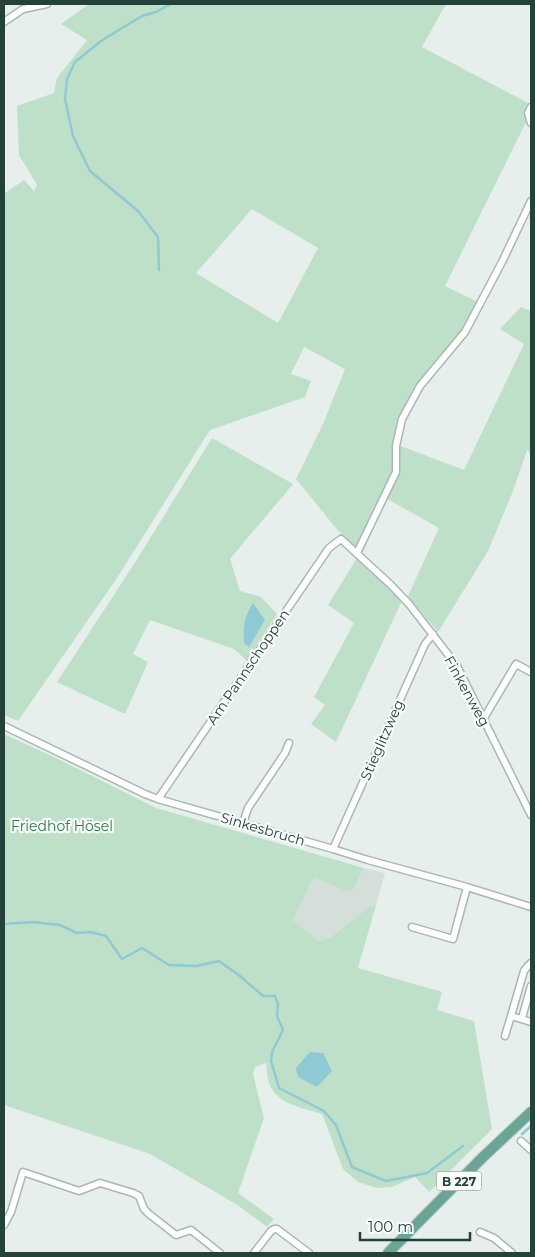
<svg xmlns="http://www.w3.org/2000/svg" width="535" height="1257" viewBox="0 0 535 1257" font-family="Montserrat,sans-serif">
	<style>
		.built { fill: #d4dfda }
		.green { fill: #bfe0c8; fill-rule: evenodd }
		.water { fill: #8ec9d4 }
		.lines { fill: none; stroke-linecap: round; stroke-linejoin: round }
		.stream { stroke: #8ec9d4; stroke-width: 2.5 }
		.minor-casing { stroke: #a8b8b2; stroke-width: 9 }
		.primary-casing { stroke: #c2cac8; stroke-width: 12 }
		.minor { stroke: #fff; stroke-width: 6 }
		.primary { stroke: #6aa596; stroke-width: 10 }
		.labels { text-anchor: middle; dominant-baseline: central; stroke-width: 4.5; stroke-linejoin: round; paint-order: stroke }
		.shield { fill: #f7fbf9; stroke: #637a73; stroke-width: 1 }
		.shield-label { font-size: 12px; font-weight: bold; fill: #24423a }
		.street-label { font-size: 14px; fill: #24423a; stroke: #f7fbf9 }
		.park-label { font-size: 14px; fill: #2d7a4b; stroke: #f7fbf9 }
	</style>
	<rect width="100%" height="100%" fill="#e6efeb"/>
	<!-- built -->
	<path class="built" d="M364 868 385 873 376 905 368 908 331 937 319 941 293 920 314 877 353 890Z"/>
	<!-- green -->
	<path class="green" d="M89 4H446L422 47 530 104 525 112 527 120 445 286 478 302 464 331 417 384 399 418 394 445H398L464 470 524 344 500 329 521 307 531 311V454L527 450 513 491 488 551 438 632 408 596 439 528 382 496 357 549 335 527 296 479 323 424 345 369 304 347 291 374 311 381 305 397 210 430 117 578 18 721 4 715V192L5 193 24 180 34 191 37 185 19 155 17 106 54 93 57 78 87 40 61 24ZM252 209 318 248 278 323 196 273Z
		M212 438 293 484 230 559 240 591 261 597 277 614 247 661 234 649 150 620 133 654 148 662 125 714 57 682 136 561Z
		M357 558 401 600V603L336 742 311 724 325 705 314 697 354 623 328 605Z
		M4 734 60 760 156 808 364 868 353 890 348 892 314 877 293 920 319 941 331 937 368 908 376 905 358 968 442 992 437 1010 474 1021 492 1129 429 1192 415 1177 392 1187 377 1188 358 1182 343 1169 322 1114C303 1108 276 1104 269 1083 267 1077 267 1070 266 1063L255 1067 253 1074 264 1118 238 1193 274 1219 267 1227 236 1204 150 1154 4 1105Z"/>
	<!-- water -->
	<path class="water" d="M253 603 265 620 249 647 244 643C243 626 244 617 253 603Z
		M310 1052 323 1053 332 1071 317 1087 298 1077 296 1068Z"/>
	<g class="lines">
		<!-- stream -->
		<path class="stream" d="M159 270 158 237 138 211 90 171 73 136 65 99 67 79 75 62 101 41 142 16 156 12 171 4
			M4 924 33 922 60 925 77 933 91 932 106 936 122 959 142 948 169 965 196 966 219 961 240 976 263 996H275L278 1004 277 1016 283 1030 272 1052 271 1061 279 1088 324 1111 336 1125 352 1167 386 1181 427 1173 463 1146
			M522 1134 531 1126"/>
		<defs>
			<path id="minor" d="M4 22 23 9 47 4
				M531 107 528 113 531 123
				M357 553 396 472V446L402 419 420 386 465 332 502 262 531 201
				M484 718 516 664 531 672
				M4 726 145 794 158 799 333 849 368 860 467 887 531 907
				M158 799 329 548 341 539 391 585 409 604 457 666 531 815
				M243 823 248 808 285 753 289 743
				M333 849 425 644 433 634
				M412 927 453 939 467 887
				M531 963 527 967 524 971 511 1016 531 1022
				M522 1018 531 986
				M505 1036 511 1016
				M521 1141 531 1150
				M4 1225 11 1212 23 1172 79 1191 100 1183 133 1193 139 1196 144 1209 149 1214 176 1235 191 1230 220 1253
				M480 1232 494 1238 512 1253
				M254 1253 271 1231 274 1229H277L309 1253"/>
			<path id="primary" d="M388 1253 482 1158 531 1112"/>
		</defs>
		<!-- minor casing -->
		<use href="#minor" class="minor-casing"/>
		<!-- primary casing -->
		<use href="#primary" class="primary-casing"/>
		<!-- minor -->
		<use href="#minor" class="minor"/>
		<!-- primary -->
		<use href="#primary" class="primary"/>
	</g>
	<g class="labels">
		<!-- shield labels -->
		<rect class="shield" x="436.5" y="1171.5" width="45" height="19" rx="4"/>
		<g class="shield-label">
			<text x="459" y="1181">B 227</text>
		</g>
		<!-- street labels -->
		<g class="street-label">
			<text transform="translate(248 667) rotate(-56)">Am Pannschoppen</text>
			<text transform="translate(467 691) rotate(61)">Finkenweg</text>
			<text transform="translate(382 740) rotate(-66)">Stieglitzweg</text>
			<text transform="translate(263 829) rotate(16)">Sinkesbruch</text>
		</g>
		<!-- park labels -->
		<g class="park-label">
			<text x="62" y="826">Friedhof Hösel</text>
		</g>
	</g>
	<!-- border -->
	<rect width="535" height="1257" fill="none" stroke="#24423a" stroke-width="10"/>
	<!-- scale -->
	<path d="M360 1232v8h110v-8" fill="none" stroke="#24423a" stroke-width="2.5"/>
	<text x="368" y="1232" font-size="15" fill="#24423a" stroke="#f7fbf9" stroke-width="4" paint-order="stroke">100 m</text>
</svg>
